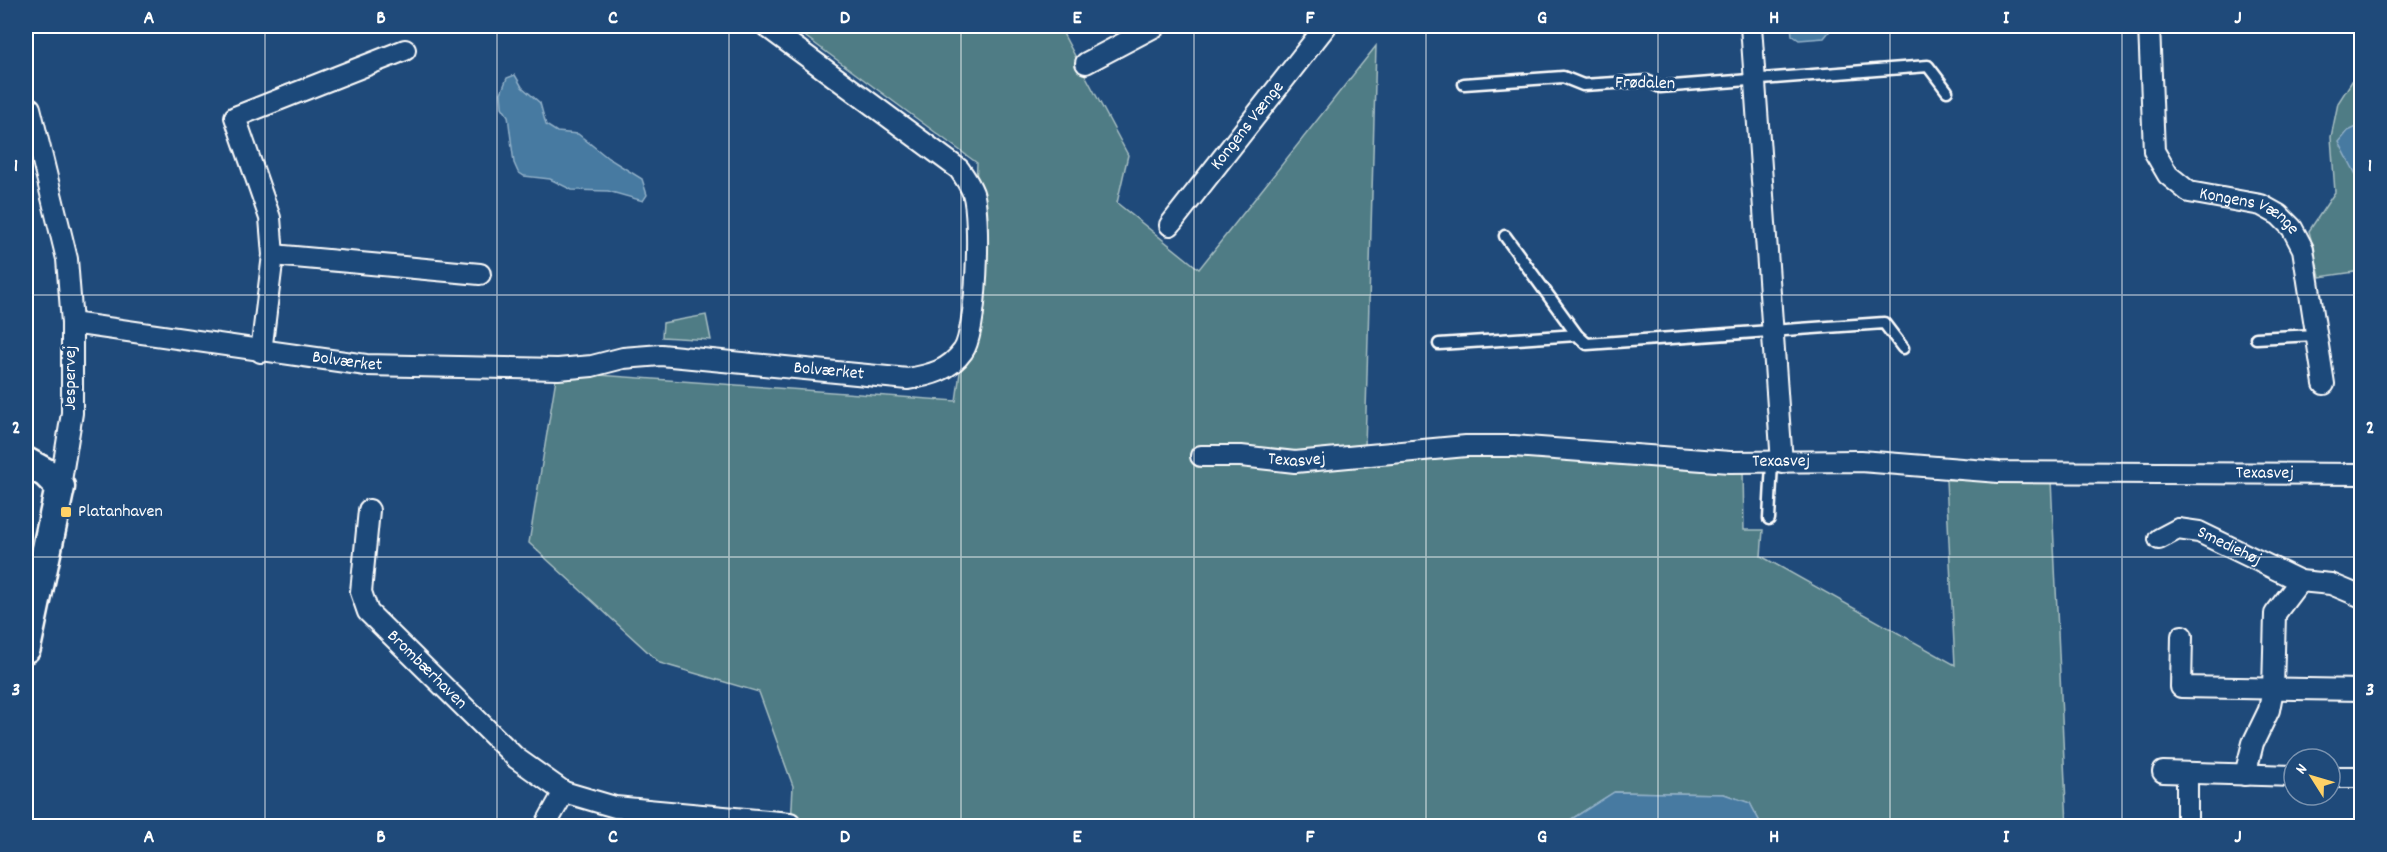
<svg xmlns="http://www.w3.org/2000/svg" width="2387" height="852" viewBox="0 0 2387 852" font-family="Dekko,sans-serif">
	<style>
		.green { fill: #4f7c85; stroke: #a7bec2; stroke-width: 1.5 }
		.water { fill: #467aa1; stroke: #90afc7; stroke-width: 1.5 }
		.lines { fill: none; stroke-linecap: round; stroke-linejoin: round }
		.lane-casing { stroke: #fff; stroke-width: 15 }
		.street-casing { stroke: #fff; stroke-width: 24 }
		.secondary-casing { stroke: #fff; stroke-width: 33 }
		.lane { stroke: #1f4a7a; stroke-width: 10 }
		.street { stroke: #1f4a7a; stroke-width: 20 }
		.secondary { stroke: #1f4a7a; stroke-width: 28 }
		.grid { fill: none; stroke: #fff; stroke-width: 1.5; stroke-opacity: 0.55 }
		.poi-dot { fill: #ffd166; stroke: #1f4a7a; stroke-width: 2 }
		.labels { text-anchor: middle; dominant-baseline: central; stroke-width: 6; stroke-linejoin: round; paint-order: stroke }
		.street-label { font-size: 18px; fill: #fff; stroke: #1f4a7a }
		.poi-label { font-size: 18px; fill: #fff; stroke: #1f4a7a; text-anchor: start }
		.neatline { fill: none; stroke: #fff; stroke-width: 2 }
		.grid-label { font-size: 20px; text-anchor: middle; font-weight: bold; fill: #fff }
	</style>
	<rect width="100%" height="100%" fill="#1f4a7a"/>
	<filter id="ink" filterUnits="userSpaceOnUse"><feTurbulence type="fractalNoise" baseFrequency=".0167" numOctaves="2"/><feDisplacementMap in="SourceGraphic" scale="12" xChannelSelector="R" yChannelSelector="G"/><feConvolveMatrix kernelMatrix="1 2 1 2 8 2 1 2 1" color-interpolation-filters="sRGB"/></filter>
	<g filter="url(#ink)">
		<!-- green -->
		<path class="green" d="M791 26H1059L1128 155 1117 203 1199 269 1376 46 1365 448 1743 470 1744 530H1763L1761 556 1955 665 1946 480H2051L2067 826H1762L1750 803 1724 794 1615 792 1570 820 1568 826H791L793 786 759 692 660 663 529 543 557 372 956 401 970 301 977 163Z
			M2361 67V271L2320 277 2309 231 2335 192 2331 137 2338 103Z
			M706 315 711 340 662 337 663 323Z"/>
		<!-- water -->
		<path class="water" d="M1791 26H1833V27L1824 38 1799 40 1792 35Z
			M515 75 522 87 540 103 546 125 557 132 578 134 608 158 642 179 647 195 643 201 608 191 572 190 550 179 524 176 518 172 514 163 508 116 502 107 501 93 507 78Z
			M2361 125V184L2339 142 2348 131Z
			M1614 792 1724 794 1750 803 1762 826H1568L1570 820Z"/>
		<g class="lines">
			<defs>
				<path id="lane" d="M1464 84 1563 77 1583 85 1647 81 1660 87 1928 66 1947 91
					M1505 236 1577 335
					M2256 338 2316 335
					M1439 344 1577 335 1587 344 1884 323 1903 348
					M1769 519 1772 463"/>
				<g id="street">
					<path d="M1751 26 1782 463"/>
					<path id="s1" d="M2149 26 2154 151 2168 175 2189 192 2261 205 2279 215 2292 228 2303 249 2324 384"/>
					<path d="M1086 63 1156 26"/>
					<path d="M30 108 67 259 72 323V413L60 487"/>
					<path id="s2" d="M1170 225 1326 26"/>
					<path d="M273 255 480 274"/>
					<path id="s3" d="M72 323 366 365 558 369 592 366 623 358 661 355 908 379C930 375 949 371 963 351 977 332 981 217 973 193 970 185 964 176 959 169L766 26"/>
					<path d="M261 352 273 255 270 218 235 117 405 50"/>
					<path id="s4" d="M1201 456H1241L1295 462 1466 446H1514L1730 462 1861 461 1999 472 2362 474"/>
					<path id="s5" d="M369 510 361 592 368 612 516 758 564 792 615 807 790 823"/>
					<path id="s6" d="M2159 539 2178 529 2199 532 2300 581 2331 584 2362 597"/>
					<path d="M2182 636 2181 687 2362 690"/>
					<path d="M2163 772 2294 776"/>
					<path d="M2245 775 2253 743 2269 710 2273 689 2275 614 2300 581"/>
					<path d="M2330 777H2362"/>
					<path d="M545 826 564 792"/>
					<path d="M2187 826V773"/>
				</g>
				<path id="secondary" d="M26 462 46 473 60 487 26 648"/>
			</defs>
			<!-- lane casing -->
			<use href="#lane" class="lane-casing"/>
			<!-- street casing -->
			<use href="#street" class="street-casing"/>
			<!-- secondary casing -->
			<use href="#secondary" class="secondary-casing"/>
			<!-- lane -->
			<use href="#lane" class="lane"/>
			<!-- street -->
			<use href="#street" class="street"/>
			<!-- secondary -->
			<use href="#secondary" class="secondary"/>
		</g>
	</g>
	<!-- grid -->
	<path class="grid" d="M265 26V826M497 26V826M729 26V826M961 26V826M1194 26V826M1426 26V826M1658 26V826M1890 26V826M2122 26V826M26 295H2362M26 557H2362"/>
	<!-- markers -->
	<rect class="poi-dot" x="60" y="506" width="12" height="12" rx="3"/>
	<g class="labels">
		<!-- street labels -->
		<g class="street-label">
			<text transform="translate(1645 84) rotate(1)">Frødalen</text>
			<text stroke="none"><textPath href="#s2" startOffset="126">Kongens Vænge</textPath></text>
			<text stroke="none"><textPath href="#s1" startOffset="244">Kongens Vænge</textPath></text>
			<text stroke="none"><textPath href="#s3" startOffset="278">Bolværket</textPath></text>
			<text stroke="none"><textPath href="#s3" startOffset="762">Bolværket</textPath></text>
			<text transform="translate(71 378) rotate(-90)">Jespervej</text>
			<text stroke="none"><textPath href="#s4" startOffset="96">Texasvej</textPath></text>
			<text stroke="none"><textPath href="#s4" startOffset="582">Texasvej</textPath></text>
			<text stroke="none"><textPath href="#s4" startOffset="1066">Texasvej</textPath></text>
			<text stroke="none"><textPath href="#s6" startOffset="76">Smediehøj</textPath></text>
			<text stroke="none"><textPath href="#s5" startOffset="186">Brombærhaven</textPath></text>
		</g>
		<!-- poi labels -->
		<g class="poi-label">
			<text x="78" y="512">Platanhaven</text>
		</g>
	</g>
	<!-- margin -->
	<rect width="2387" height="852" fill="none" stroke="#1f4a7a" stroke-width="66"/>
	<!-- north arrow -->
	<g transform="translate(2312 777) rotate(307)"><circle r="28" fill="#1f4a7a" stroke="#7992af" stroke-width="1.5"/>
	<path d="M0-4.5L10 22L0 15L-10 22Z" fill="#ffd166"/>
	<text y="-9" font-size="16" font-weight="bold" text-anchor="middle" fill="#ffffff">N</text>
	</g>
	<rect x="33" y="33" width="2321" height="786" class="neatline"/>
	<g class="grid-label">
		<text x="149" y="23">A</text>
		<text x="381" y="23">B</text>
		<text x="613" y="23">C</text>
		<text x="845" y="23">D</text>
		<text x="1077" y="23">E</text>
		<text x="1310" y="23">F</text>
		<text x="1542" y="23">G</text>
		<text x="1774" y="23">H</text>
		<text x="2006" y="23">I</text>
		<text x="2238" y="23">J</text>
		<text x="16" y="171">1</text>
		<text x="2370" y="171">1</text>
		<text x="16" y="433">2</text>
		<text x="2370" y="433">2</text>
		<text x="16" y="695">3</text>
		<text x="2370" y="695">3</text>
		<text x="149" y="842">A</text>
		<text x="381" y="842">B</text>
		<text x="613" y="842">C</text>
		<text x="845" y="842">D</text>
		<text x="1077" y="842">E</text>
		<text x="1310" y="842">F</text>
		<text x="1542" y="842">G</text>
		<text x="1774" y="842">H</text>
		<text x="2006" y="842">I</text>
		<text x="2238" y="842">J</text>
	</g>
</svg>
